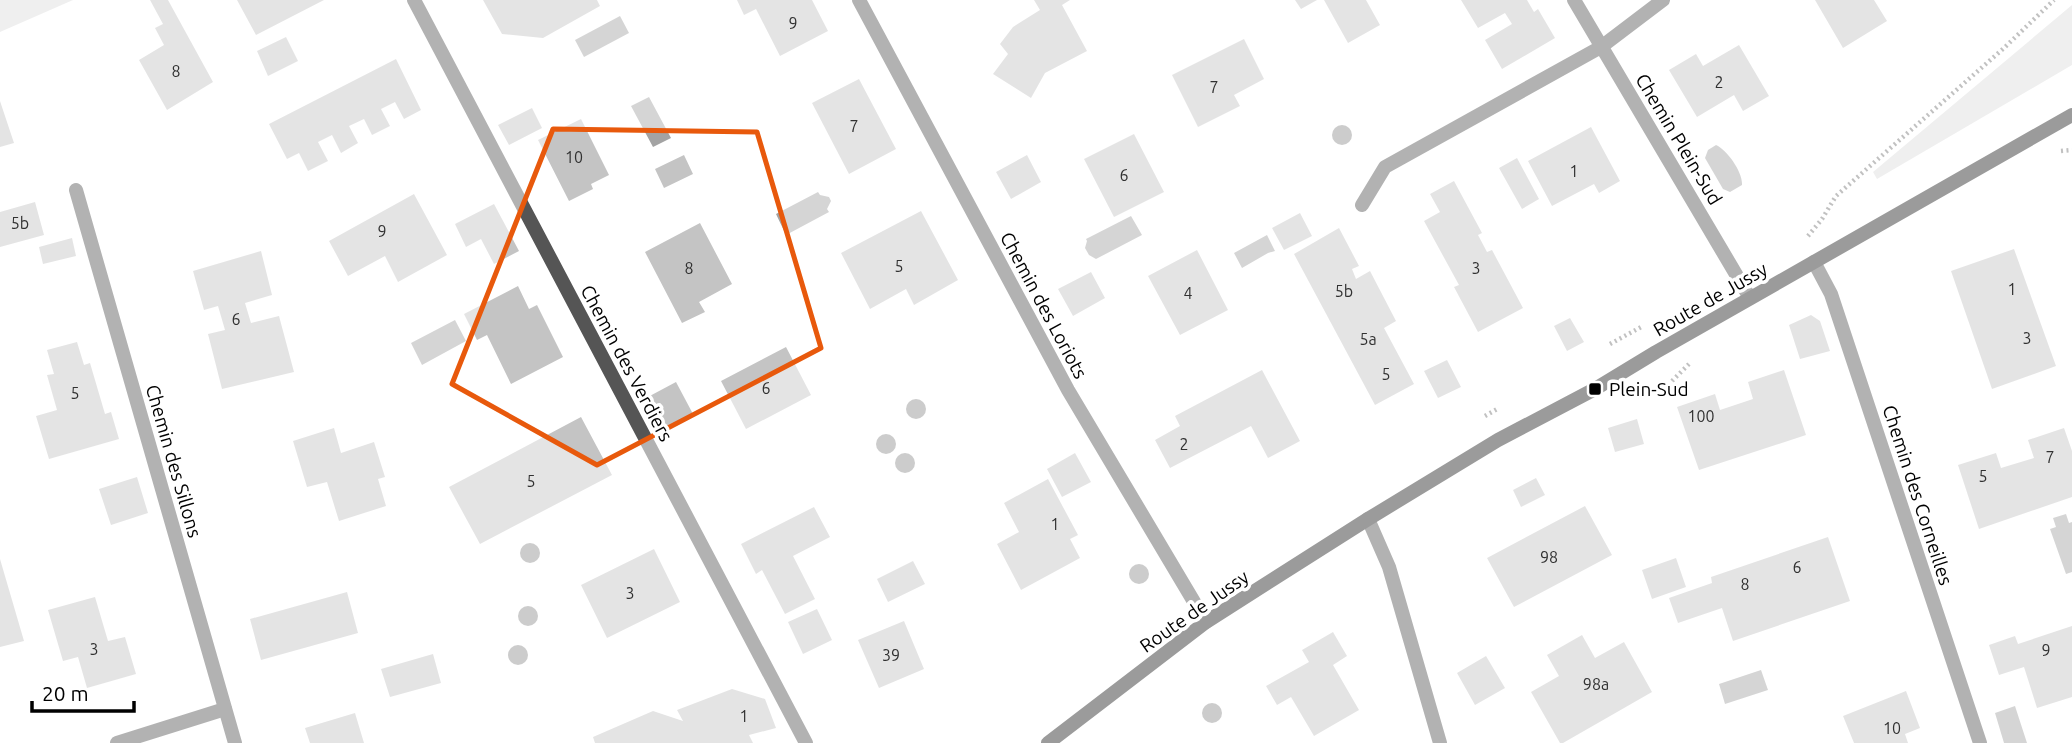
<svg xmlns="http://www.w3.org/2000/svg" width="2072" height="743" viewBox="0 0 2072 743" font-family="Ubuntu,sans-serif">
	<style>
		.green { fill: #dcdcdc }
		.water { fill: #a3a3a3 }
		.building { fill: #c4c4c4 }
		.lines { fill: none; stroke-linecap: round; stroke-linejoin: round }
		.path { stroke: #777; stroke-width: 4.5; stroke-dasharray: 2 3.5; stroke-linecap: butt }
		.service { stroke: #555; stroke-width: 14 }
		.minor { stroke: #555; stroke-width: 14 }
		.secondary { stroke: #222; stroke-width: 14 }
		.tree { fill: #8f8f8f }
		.marked { fill: none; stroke: #e8590c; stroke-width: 5; stroke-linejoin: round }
		.poi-dot { fill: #000; stroke: #fff; stroke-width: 2.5 }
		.labels { text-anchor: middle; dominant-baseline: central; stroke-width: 7; stroke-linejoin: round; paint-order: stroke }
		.number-label { font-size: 16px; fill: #313131 }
		.street-label { font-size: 19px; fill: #000; stroke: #fff }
		.poi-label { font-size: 19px; fill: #000; stroke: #fff; text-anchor: start }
	</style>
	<rect width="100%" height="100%" fill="#fff"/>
	<!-- green -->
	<path class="green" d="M0 0H73L0 32Z
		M2072 5V65L1877 179 1873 172Z"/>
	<!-- water -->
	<path class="water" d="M620 16 629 33 584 57 575 40Z
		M649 97 671 138 653 147 631 106Z
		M1716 145C1727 150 1743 172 1742 185L1730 192 1723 189 1705 158 1708 150Z
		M818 192 820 195 829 197 831 201 827 209 829 212 786 235 776 214Z
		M1131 216 1142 235 1096 259 1089 255 1085 248 1087 241 1086 239Z
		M1267 235 1275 251 1268 253 1242 268 1234 253Z
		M455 320 466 341 422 365 411 343Z
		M2066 514 2069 523 2072 522V572L2066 574 2050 529 2056 527 2053 518Z
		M1761 670 1768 690 1725 704 1719 684Z
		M2015 706 2027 743H2004L1995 713Z"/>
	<!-- building -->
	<path class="building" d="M150 0H168L213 82 167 110 139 60 164 45 155 28 163 24Z
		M237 0H324L256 35Z
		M483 0H597L600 6 543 38 502 34Z
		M737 0H812L828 31 780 56 756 9 744 15Z
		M1034 0H1070L1062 5 1087 51 1045 73 1031 98 993 74 1008 54 1000 44 1013 27 1040 10Z
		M1295 0H1317L1301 9Z
		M1324 0H1366L1380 25 1348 43Z
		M1461 0H1527L1534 12 1538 9 1555 38 1502 69 1485 40 1512 24 1505 13 1478 28Z
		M1815 0H1874L1887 21 1843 48Z
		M286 37 298 61 268 76 257 51Z
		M1244 39 1264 79 1234 95 1240 106 1198 127 1172 75Z
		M1739 45 1769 96 1743 111 1734 95 1697 117 1669 70 1696 54 1703 66Z
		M396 59 421 110 404 119 395 102 381 109 390 126 372 135 364 119 349 126 358 143 341 153 332 135 318 142 328 161 308 171 299 153 287 159 269 124Z
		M859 79 896 149 849 174 812 103Z
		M0 101 14 143 0 147Z
		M532 108 542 128 509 145 498 125Z
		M581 119 609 175 591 184 593 189 569 201 538 140Z
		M1591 127 1620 181 1599 193 1594 184 1552 206 1528 161Z
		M1134 134 1164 192 1114 217 1084 159Z
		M684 155 693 174 664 188 655 169Z
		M1027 155 1041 182 1011 199 996 172Z
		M1517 158 1539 199 1522 209 1499 168Z
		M1454 181 1482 233 1478 235 1487 252 1492 250 1523 308 1478 332 1454 287 1459 285 1424 221 1440 212 1430 194Z
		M414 194 447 255 398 282 385 256 348 276 329 241Z
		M35 202 44 235 0 247V212Z
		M494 204 519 251 494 264 481 239 466 247 455 224Z
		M921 211 958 280 914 305 906 289 870 309 841 253Z
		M1300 213 1312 236 1284 250 1272 228Z
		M700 223 732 284 699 302 705 312 682 323 645 252Z
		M1339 228 1359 266 1352 269 1356 279 1370 271 1396 321 1384 328 1414 384 1375 405 1294 254Z
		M72 238 76 256 43 264 39 247Z
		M2014 249 2056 366 1992 389 1951 271Z
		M1197 250 1228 310 1180 335 1148 276Z
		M261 251 272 295 245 303 251 323 279 316 294 372 222 389 208 334 225 330 218 306 204 310 193 271Z
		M1091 272 1105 298 1073 316 1058 289Z
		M518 286 529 309 537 305 563 357 511 384 487 335 477 340 464 314Z
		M1811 315 1820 321 1830 351 1800 359 1789 325Z
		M1570 318 1584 342 1567 351 1554 326Z
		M77 342 84 365 90 363 105 414 111 412 119 439 49 459 36 416 57 410 47 375 54 374 47 350Z
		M786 347 811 395 746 429 721 381Z
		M1447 360 1461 387 1438 398 1424 371Z
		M1262 370 1300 441 1268 458 1251 426 1170 468 1155 440 1180 426 1175 416Z
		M1784 370 1806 435 1699 470 1677 407 1715 394 1720 410 1753 399 1748 382Z
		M676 382 693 414 663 430 646 398Z
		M581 417 612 475 480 544 449 487Z
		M1637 419 1644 444 1615 452 1608 428Z
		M334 428 341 453 374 442 385 477 378 479 386 506 339 521 327 482 307 487 293 441Z
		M2064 428 2072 451V497L1979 529 1958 465 1996 453 2001 468 2034 458 2028 440Z
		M1075 453 1091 482 1062 497 1047 469Z
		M137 477 148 513 111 525 99 489Z
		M1536 478 1545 495 1521 507 1513 490Z
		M1048 479 1078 535 1070 539 1080 558 1021 590 997 544 1019 532 1004 503Z
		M1585 506 1612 555 1514 607 1487 558Z
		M814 507 830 537 793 556 815 599 785 614 762 570 756 574 741 544Z
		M1828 537 1850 601 1733 641 1722 608 1678 623 1669 598 1712 583 1711 577Z
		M654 549 680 602 607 638 581 585Z
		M1676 558 1686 587 1652 599 1642 570Z
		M0 559 24 641 0 647Z
		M913 561 925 584 888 602 877 579Z
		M347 592 358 633 261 660 250 619Z
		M95 597 108 641 125 637 136 674 87 688 78 657 63 661 48 610Z
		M817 609 832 640 803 654 788 622Z
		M904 621 924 669 879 688 858 640Z
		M2072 626V697L2037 708 2024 667 1999 675 1989 645 2015 636 2018 644Z
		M1333 632 1347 656 1333 665 1359 710 1314 736 1291 697 1277 705 1266 686 1309 662 1302 650Z
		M1582 635 1595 658 1624 642 1652 692 1563 743H1560L1531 692 1559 676 1547 655Z
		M433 654 441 683 390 697 381 669Z
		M1486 656 1505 688 1475 705 1457 673Z
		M732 689 765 699 776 728 749 735 753 743H595L593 737 653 711 683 721 677 710Z
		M1906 691 1920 728 1905 734 1908 743H1854L1843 716Z
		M355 713 364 743H310L305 728Z"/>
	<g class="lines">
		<!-- path -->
		<path class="path" d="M2061 151 2072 150
			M1808 236 1822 219 1836 196 2004 48 2054 0
			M1610 344 1643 326
			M1672 381 1690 363
			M1485 416 1499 408"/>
		<!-- service -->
		<path class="service" d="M1362 205 1385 167 1601 47 1663 0
			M117 743 225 709"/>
		<!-- minor -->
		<path class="minor" d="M414 0 806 743
			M859 0 1068 390 1206 622
			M1574 0 1750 298
			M76 190 235 743
			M1814 262 1831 294 1980 743
			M1368 519 1389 567 1440 743"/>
		<!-- secondary -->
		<path class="secondary" d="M1048 743 1206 622 1368 519 1498 440 1595 389 1656 352 2072 115"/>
	</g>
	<!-- trees -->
	<g class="tree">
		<circle cx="1342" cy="135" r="10"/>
		<circle cx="916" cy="409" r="10"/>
		<circle cx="886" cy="444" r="10"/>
		<circle cx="905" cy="463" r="10"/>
		<circle cx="530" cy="553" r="10"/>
		<circle cx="1139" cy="574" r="10"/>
		<circle cx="528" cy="616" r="10"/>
		<circle cx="518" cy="655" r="10"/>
		<circle cx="1212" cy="713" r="10"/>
	</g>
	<!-- marked area -->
	<path d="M0 0H2072V743H0ZM553 129 757 132 821 348 597 465 452 384Z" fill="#fff" fill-opacity=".55" fill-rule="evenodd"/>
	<path class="marked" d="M553 129 757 132 821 348 597 465 452 384Z"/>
	<!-- markers -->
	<rect class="poi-dot" x="1588" y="382" width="14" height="14" rx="3.5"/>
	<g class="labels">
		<!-- number labels -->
		<g class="number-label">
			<text x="793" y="23">9</text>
			<text x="176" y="71">8</text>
			<text x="1719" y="82">2</text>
			<text x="1214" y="87">7</text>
			<text x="854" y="126">7</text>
			<text x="574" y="157">10</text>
			<text x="1574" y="171">1</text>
			<text x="1124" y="175">6</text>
			<text x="20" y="223">5b</text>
			<text x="382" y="231">9</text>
			<text x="899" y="266">5</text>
			<text x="689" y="268">8</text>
			<text x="1476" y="268">3</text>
			<text x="2012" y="289">1</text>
			<text x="1344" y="291">5b</text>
			<text x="1188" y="293">4</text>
			<text x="236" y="319">6</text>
			<text x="2027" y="338">3</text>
			<text x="1368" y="339">5a</text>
			<text x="1386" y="374">5</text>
			<text x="766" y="388">6</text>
			<text x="75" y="393">5</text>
			<text x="1701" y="416">100</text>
			<text x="1184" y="444">2</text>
			<text x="2050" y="457">7</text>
			<text x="1983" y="476">5</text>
			<text x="531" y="481">5</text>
			<text x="1055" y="524">1</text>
			<text x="1549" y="557">98</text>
			<text x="1797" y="567">6</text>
			<text x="1745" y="584">8</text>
			<text x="630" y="593">3</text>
			<text x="94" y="649">3</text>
			<text x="2046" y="650">9</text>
			<text x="891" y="655">39</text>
			<text x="1596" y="684">98a</text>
			<text x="744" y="716">1</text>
			<text x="1892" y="728">10</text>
		</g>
		<!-- street labels -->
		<g class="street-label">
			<text transform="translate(1679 139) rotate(59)">Chemin Plein-Sud</text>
			<text transform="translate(1710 299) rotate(-30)">Route de Jussy</text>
			<text transform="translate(1044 305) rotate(62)">Chemin des Loriots</text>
			<text transform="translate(627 363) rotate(62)">Chemin des Verdiers</text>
			<text transform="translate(174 461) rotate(74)">Chemin des Sillons</text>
			<text transform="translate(1918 495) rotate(72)">Chemin des Corneilles</text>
			<text transform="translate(1194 611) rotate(-35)">Route de Jussy</text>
		</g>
		<!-- poi labels -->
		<g class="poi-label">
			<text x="1609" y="389">Plein-Sud</text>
		</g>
	</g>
	<!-- scale -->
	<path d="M32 701v10h102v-10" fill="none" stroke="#000000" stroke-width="3.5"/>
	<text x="42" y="701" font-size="21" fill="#000000" stroke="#ffffff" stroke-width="5" paint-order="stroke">20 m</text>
</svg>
